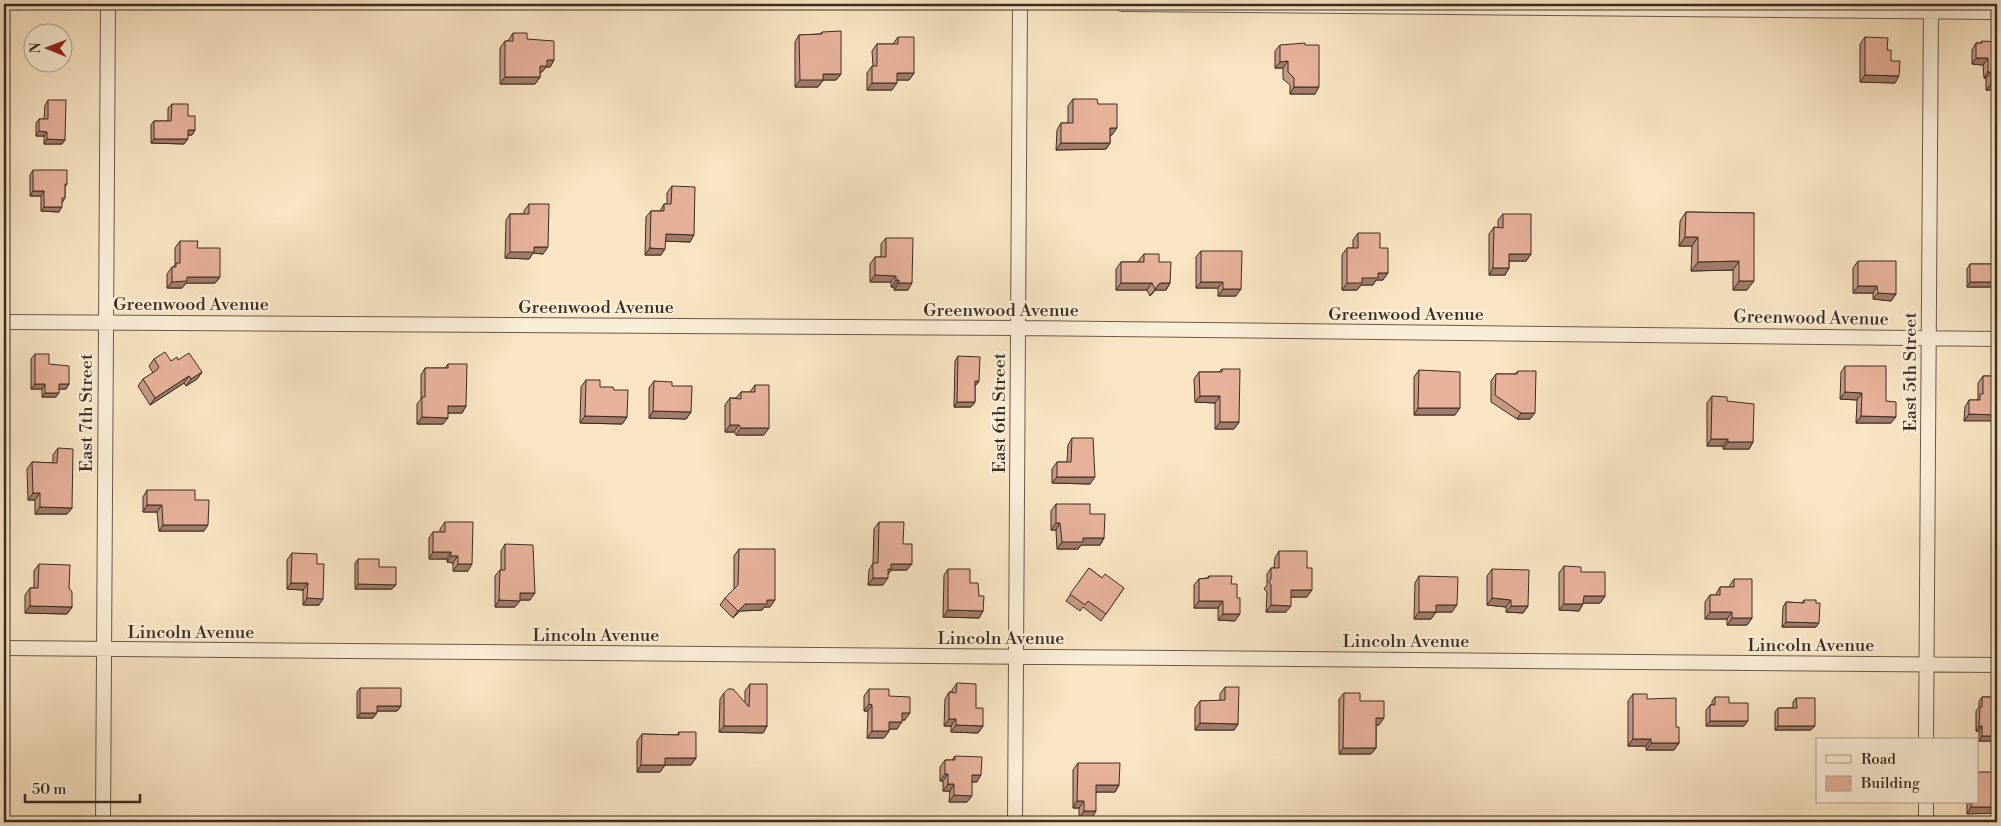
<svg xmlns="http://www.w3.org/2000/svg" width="2001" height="826" viewBox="0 0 2001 826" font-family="'Libre Bodoni',serif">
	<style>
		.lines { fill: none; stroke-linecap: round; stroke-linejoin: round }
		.street-casing { stroke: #6a5a4a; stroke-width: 16 }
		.street { stroke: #fbeed8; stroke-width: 14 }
		.wall { fill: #c79884; stroke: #3a2c22 }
		.shaded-wall { fill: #a27c6c; stroke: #3a2c22 }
		.building { fill: #e7b19a; stroke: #3a2c22 }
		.labels { text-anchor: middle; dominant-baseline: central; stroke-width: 5; stroke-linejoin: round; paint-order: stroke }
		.street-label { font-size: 18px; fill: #3a2c22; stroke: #fbeed8 }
	</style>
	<rect width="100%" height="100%" fill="#f9e5c3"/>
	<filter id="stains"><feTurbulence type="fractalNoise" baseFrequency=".004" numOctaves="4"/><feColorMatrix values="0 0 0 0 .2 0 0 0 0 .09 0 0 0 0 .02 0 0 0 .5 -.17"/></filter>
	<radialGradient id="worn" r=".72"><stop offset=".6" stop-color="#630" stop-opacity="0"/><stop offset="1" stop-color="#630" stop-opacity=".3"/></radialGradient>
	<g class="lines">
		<defs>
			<path id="street" d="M1122 4 1997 12
				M4 322 1018 328 1997 339
				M4 648 1997 665
				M1926 740 1931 4
				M103 822 108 4
				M1015 822 1020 4
				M1926 822V802"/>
		</defs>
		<!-- street casing -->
		<use href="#street" class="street-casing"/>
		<!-- street -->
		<use href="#street" class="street"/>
	</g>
	<!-- wall -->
	<path class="wall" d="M822 32 841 74 836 80H823L818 87H795V42L799 35 820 34Z
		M513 33 527 39 554 60 550 67H546L542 72H540V77L535 84H500V48L505 41H508Z
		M898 37 914 73 909 80H897L892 90H867V73L872 66H873L872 51 877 44H893Z
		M1865 37 1887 50 1891 61 1895 83 1860 82V44Z
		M1982 41 1997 90H1986V78H1984L1983 65 1972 64V50L1976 43H1981Z
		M1280 45 1315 94H1290V85L1283 79V68H1275V51Z
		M1073 99 1098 104 1112 135H1110V143L1106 149 1056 150 1057 130 1061 123H1068V106Z
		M48 100 65 140 62 144H44V136H36V123L39 119H44L45 105Z
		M172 104 188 116 195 130 192 135H188L184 144 151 143V125L154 121H168V108Z
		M33 170 67 184 65 187V198L62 203 59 212 41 211V196H30V175Z
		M672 186 690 242 666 241 661 255H645L646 217 651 211H660L664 204H667V193Z
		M529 204 543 254 533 253 529 259 505 258 506 220 510 214H524V211Z
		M1686 212 1754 213 1747 290H1733V270L1691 271 1692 246H1679L1680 221Z
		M1503 214 1531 254 1526 261H1509V268L1505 275H1489V234L1494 227 1498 228V220Z
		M1358 233 1380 248 1383 280H1376L1373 285H1361L1357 290H1342V255L1347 248H1353V240Z
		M886 238 908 290H894V287H891V282H870V264L875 257H881V244Z
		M180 241 220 277 215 283H186L182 288H167V274L172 267H174L175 264V248Z
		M1201 251 1236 296H1218V288H1196V257Z
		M1144 254 1159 262 1170 283 1166 290H1155L1150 296 1147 290H1116V269L1121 262H1139V260Z
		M1858 261 1896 294 1891 301 1873 299V293H1853V268Z
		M1970 264H1997V287H1967V269Z
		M35 354 49 364 69 384 66 389H59L56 397H42V389H31V359Z
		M958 356 979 381 976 385H975V402L971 407H954L955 361Z
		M154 359 171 361 178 360 202 372 197 379 186 386 184 383 150 405 138 386 143 379 153 373 149 366Z
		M448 364 466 406 462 413H448L443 424H417V404L421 399V375L425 368H445Z
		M1845 366 1891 423H1856L1857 400 1840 399 1841 372Z
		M1222 369 1239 422 1234 429H1215V403L1195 402 1194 379 1199 372H1219Z
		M1419 370 1455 415H1414V377Z
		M1518 371 1530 419H1517L1491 402V381L1496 374H1515Z
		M1983 376H1997L1964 421 1965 407 1969 400H1977L1978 398V383Z
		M586 380 600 387 627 417 622 424 580 423 581 387Z
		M654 381 672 386 691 412 686 419 649 418V388Z
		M755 385 764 435H736L734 432H725V405L730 398H736L741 392H750Z
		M1712 396 1727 401 1753 442 1749 449H1723V446H1707V403Z
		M1072 438 1090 484 1052 483V469L1057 462H1067L1068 445Z
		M58 448 72 508 67 514H35V500H28L27 469 32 462 53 463V455Z
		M147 490 195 500 204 531H159L157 512H143V497Z
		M1056 504 1090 514 1104 538 1100 545H1081L1078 549H1057L1056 530H1051V511Z
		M445 522 468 571H453V563L447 562V559H429V538L433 532H440V529Z
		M879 522 903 544 907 570H891L888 574 883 585H868L869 570 873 563 874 529Z
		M505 544 530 600H520L515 607H495V576L500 570H501V551Z
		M739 549 770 607H764L762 610 740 611 733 618 720 605 725 598 734 589V556Z
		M1279 551 1307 597H1291L1286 612H1266L1267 592 1264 589 1267 585V574L1271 568H1274L1275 558Z
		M292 553 317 564 319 605H303V590L287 589V560Z
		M358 559 379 567 392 589H355V563Z
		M39 564 69 588 72 607 67 614 25 613V595L30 588H34V571Z
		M1564 566 1581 572 1605 596 1600 603H1583L1579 611 1559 610V573Z
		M1089 568 1102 578 1124 588 1101 621 1083 607 1080 611 1066 601Z
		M948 569 970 583 979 596 983 611 979 618 943 617 944 575Z
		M1492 569 1528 606 1523 613 1506 612V607L1487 605V576Z
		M1209 576 1231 584 1235 621 1218 620V608H1194V585L1199 579 1207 578Z
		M1419 576 1452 612H1436L1431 619H1414L1415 583Z
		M1734 579 1752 618 1747 625H1727V619H1705V602L1710 595H1716V594L1720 587H1730V585Z
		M1804 600 1816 627H1782L1783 607 1786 602 1802 603Z
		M957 683 976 708 983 726 978 733 951 732V726H944L945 699 949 692H952V690Z
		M750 684 767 726 763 733 719 732 720 699 724 693 745 702V691Z
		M1225 687 1238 724 1234 730H1195V708L1200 701H1220V694Z
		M360 688 401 706 397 711H377L373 718H357V692Z
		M869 689 889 696 905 720H902L897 729H889V731L884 738H867L868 711H864V696Z
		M1344 693 1360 701 1379 725H1376V748L1371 754H1339V699Z
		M1633 694 1647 699 1676 727 1679 743 1674 750H1646V746H1628V701Z
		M1715 697 1729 703 1744 726H1706V710L1710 705H1712V701Z
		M1982 697H1997V740L1996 741H1979V731H1976V711L1979 707V701Z
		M1796 698 1811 730H1775V712L1778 708H1793V702Z
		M679 732 696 758 691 765H665L660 772H637V741L642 734 677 735Z
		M955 756 977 782H972L967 802H949L950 791H943V781H940V767L945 760H952Z
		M1078 763 1119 785 1115 792H1096L1092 818H1079V808H1073V770Z
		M1997 783 1967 814V802H1977Z"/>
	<!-- shaded-wall -->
	<path class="shaded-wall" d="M1976 58H1988L1983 65 1972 64Z
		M547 60H554L550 67H546L542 72H536L540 66Z
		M1288 61 1283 68H1275L1280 62Z
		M1988 72H1991L1986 78H1984Z
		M897 73H914L909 80H892Z
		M823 74H841L836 80H823L818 87H795L800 80Z
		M1865 75 1899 76 1895 83 1860 82Z
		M505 77H540L535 84H500Z
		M872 83H897L892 90H867Z
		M1991 84H1997V90H1986Z
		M1294 87H1319L1315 94H1290Z
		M1110 128H1117L1112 135H1106Z
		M188 130H195L192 135H185Z
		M39 131 47 132 44 136H36Z
		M47 139 65 140 62 144H44Z
		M154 139H188L184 144 151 143Z
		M1061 143H1110L1106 149 1056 150Z
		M33 191H44L41 196H30Z
		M44 207H62L59 212 41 211Z
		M666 234 694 235 690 242 661 241Z
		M1685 237H1698L1692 246H1679Z
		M534 247H548L543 254 533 253 529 259 505 258 510 252Z
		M650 248 665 249 661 255H645Z
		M1509 254H1531L1526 261H1505Z
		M1739 261 1733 270 1691 271 1698 262Z
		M1493 268H1509L1505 275H1489Z
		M1378 273H1388L1383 280H1376L1373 285H1361L1357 290H1342L1347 283Z
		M875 275 896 276 891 282H870Z
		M187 277H220L215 283H186L182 288H167L172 282Z
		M896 280H899L894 287H891Z
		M1739 281H1754L1747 290H1733Z
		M1201 282H1223L1218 288H1196Z
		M1970 282H1997V287H1967Z
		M899 283H912L908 290H894Z
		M1121 283H1152L1147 290H1116Z
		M1160 283H1170L1166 290H1155L1150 296Z
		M1858 286H1877L1873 293H1853Z
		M1223 289H1241L1236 296H1218Z
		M1878 293 1896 294 1891 301 1873 299Z
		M202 372 197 379 186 386 191 379Z
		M189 376 184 383 150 405 155 398Z
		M975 381H979L976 385H972Z
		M35 384H45L42 389H31Z
		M59 384H69L66 389H56Z
		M1845 392 1862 393 1857 400 1840 399Z
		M45 393H59L56 397H42Z
		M1200 396H1220L1215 403 1195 402Z
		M957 402H975L971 407H954Z
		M448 406H466L462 413H444Z
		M1418 408H1460L1455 415H1414Z
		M653 411 691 412 686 419 649 418Z
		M1521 413H1535L1530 419H1517Z
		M1969 414 1997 415V421H1964Z
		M585 416 627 417 622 424 580 423Z
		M1861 416 1896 417 1891 423H1856Z
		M422 417 448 418 443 424H417Z
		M1220 422H1239L1234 429H1215Z
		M730 425H739L734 432H725Z
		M741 428H769L764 435H736Z
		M1711 439H1728L1723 446H1707Z
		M1728 442H1753L1749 449H1723Z
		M1057 477H1095L1090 484 1052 483Z
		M33 493H40L35 500H28Z
		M147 505H162L157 512H143Z
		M40 507 72 508 67 514H35Z
		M1056 523H1060L1056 530H1051Z
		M163 525H208L204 531H159Z
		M1083 538H1104L1100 545H1081L1078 549H1057L1062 542Z
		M433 552H451L447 559H429Z
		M451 556H458L453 563 447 562Z
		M458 564H472L468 571H453Z
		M891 564H912L907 570H891L887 576H883Z
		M873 578H888L883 585H868Z
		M291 583H308L303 590 287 589Z
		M358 584 396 585 392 589H355Z
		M1291 590H1312L1307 597H1286Z
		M520 593H535L530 600H515Z
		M1584 596H1605L1600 603H1579Z
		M307 598 323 599 319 605H303Z
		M1492 598 1511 600 1506 607 1487 605Z
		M499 600 520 601 515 607H495Z
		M767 600H775L770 607H764L762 610 740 611 733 618 738 611 745 604Z
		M1199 601H1223L1218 608H1194Z
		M1564 604H1583L1579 611 1559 610Z
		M1271 605 1291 606 1286 612H1266Z
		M1436 605H1457L1452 612H1432Z
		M30 606 72 607 67 614 25 613Z
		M1511 606H1528L1523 613 1506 612Z
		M948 610 983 611 979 618 943 617Z
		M1419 612H1436L1431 619H1414Z
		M1710 612H1732L1727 619H1705Z
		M1223 614H1240L1235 621 1218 620Z
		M1732 618H1752L1747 625H1727Z
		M1786 622 1819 623 1816 627H1782Z
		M869 704 872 705 868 711H864Z
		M377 706H401L397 711H374Z
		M360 713H377L373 718H357Z
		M902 713H910L905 720H897Z
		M1376 718H1384L1379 725H1371Z
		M949 719H956L951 726H944Z
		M1710 721H1748L1744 726H1706Z
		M889 722H902L897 729H884Z
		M1200 723 1238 724 1234 730H1195Z
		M956 725 983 726 978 733 951 732Z
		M724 726H767L763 733 719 732Z
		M1778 726H1815L1811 730H1775Z
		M1979 726H1982L1979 731H1976Z
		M872 731H889L884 738H867Z
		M1982 736H1997V740L1996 741H1979Z
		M1633 739H1651L1646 746H1628Z
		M1651 743H1679L1674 750H1646Z
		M1343 748H1376L1371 754H1339Z
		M665 758H696L691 765H661Z
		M641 765H665L660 772H637Z
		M945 774H948L943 781H940Z
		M972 775H981L977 782 967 781Z
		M948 784H954L950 791H943Z
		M1096 785H1119L1115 792H1092Z
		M954 795 972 796 967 802H949Z
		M1077 801H1084L1079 808H1073Z
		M1971 807H1997V813L1967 814Z
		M1084 811H1096L1092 818H1079Z"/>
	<!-- building -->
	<path class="building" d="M841 31V74H823V80H800L799 35 822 34V32Z
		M513 33H527V39L554 41V60H547V66H540V77H505V41H513Z
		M898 37H914V73H897V83H872V66H877V44H898Z
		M1865 37 1888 38 1887 50H1891V61H1900L1899 76 1865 75Z
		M1982 41 1997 42V84H1991V72H1988V58H1976V43H1982Z
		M1305 43V45H1319V87H1294V78L1288 72V61L1280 62V45Z
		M1073 99H1097L1098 104H1117V128H1110V143H1061V123H1073Z
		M48 100H66L65 140 47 139V132L39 131V119H48Z
		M172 104H188V116H195V130H188V139H154V121H171Z
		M33 170H67V184H65V198H62V207H44V191H33Z
		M672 186 695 187 694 235 666 234 665 249 650 248 651 211H664V204H671Z
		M529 204H549L548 247H534V252H510V214H529Z
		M1686 212 1754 213V281H1739V261L1698 262V237H1685Z
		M1503 214H1531V254H1509V268H1493L1494 227 1503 228Z
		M4 219H5L4 240Z
		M1358 233H1380V248H1388V273H1378V278H1362V283H1347V248H1358Z
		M886 238H913L912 283H899V280H896V276L875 275V257H886Z
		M180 241H198L197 248H220V277H187V281L172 282V267H176V263H180Z
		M1201 251H1242L1241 289H1223V282H1201Z
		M1144 254H1159V262H1171L1170 283H1160L1155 289 1152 283H1121V262H1144Z
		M1858 261H1896V294L1878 293 1877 286H1858Z
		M1970 264H1997V282H1970Z
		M165 352 171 361 177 357 178 360 189 353 202 372 191 379 189 376 155 398 143 379 157 370 159 367 154 359Z
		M35 354H49V364L69 366V384H59V393H45V384H35Z
		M958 356 980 357 979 381H975V402H957Z
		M448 364H467L466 406H448V418L422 417V397H425V368H448Z
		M1845 366H1886V401L1896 402V417L1861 416 1862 393 1845 392Z
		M1222 369H1240L1239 422H1220V396H1200L1199 372H1222Z
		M1419 370 1460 372V408H1418Z
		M1518 371H1536L1535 413H1521L1495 395 1496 374H1517Z
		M1983 376H1997V415L1969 414V400H1980V394H1983Z
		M586 380H600V387H613L614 390H628L627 417 585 416Z
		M654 381 672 382V386H692L691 412 653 411Z
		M755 385H769V428H741L739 425H730V398L741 399V392H755Z
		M1712 396 1727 397V401L1754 404 1753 442H1728V439H1711Z
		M1072 438H1093L1095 477H1057V462H1071Z
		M58 448 73 449 72 508 40 507V493H33L32 462 57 463Z
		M147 490H195V500H209L208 525H163L162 505H147Z
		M1056 504H1090V514H1105L1104 538H1083V542H1062L1060 523H1056Z
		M445 522H473L472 564H458V556H451V552H433V532H445Z
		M879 522H904L903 544H912V564H891V569H888V578H873V563H878Z
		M505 544 533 545 535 593H520V601L499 600 500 570H505Z
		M739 549H775V600H767V604H745L738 611 725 598 738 585Z
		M1279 551H1307V568H1312V590H1291V606L1271 605V585L1269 582 1271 579V568H1279Z
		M292 553 317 554V564H324L323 599 307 598 308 583H291Z
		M358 559H379V567H396V585L358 584Z
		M39 564 70 565 69 588 72 592V607L30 606V588H38Z
		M1564 566 1581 567V572H1605V596H1584L1583 604H1564Z
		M1089 568 1102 578 1105 574 1124 588 1106 614 1088 601 1085 605 1070 594Z
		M948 569H970V583H978L979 596H984L983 611 948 610Z
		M1492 569 1529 570 1528 606H1511V600L1492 598Z
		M1209 576H1232L1231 584H1237V598H1240V614H1223V601H1199V579L1209 578Z
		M1419 576 1458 577 1457 605H1436V612H1419Z
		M1734 579H1752V618H1732V612H1710V595H1720V587H1734Z
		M1804 600H1816V603H1820L1819 623 1786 622V602L1804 603Z
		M957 683 976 684V708H983V726L956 725V719H949V692L956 693Z
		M750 684H767V726H724V693L728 689H733L749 707Z
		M1225 687H1239L1238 724 1200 723V701L1225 700Z
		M360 688H401V706H377V713H360Z
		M869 689H889V696L910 697V713H902V722H889V731H872V705L869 704Z
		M1344 693H1360V701H1384V718H1376V748H1343Z
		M1633 694H1647V699L1676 698V727H1679V743H1651V739H1633Z
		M1715 697H1729V703H1748V721H1710V705H1715Z
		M1982 697H1997V736H1982V726H1979L1980 707H1982Z
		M1796 698H1815V726H1778V708H1797Z
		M679 732H696V758H665V765H641L642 734 679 735Z
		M955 756 982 757 981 775H972V796L954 795V784H948V774H945V760H955Z
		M1078 763H1120L1119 785H1096V811H1084V801H1077Z
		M1977 772H1997V807H1971V802H1977Z"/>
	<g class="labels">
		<!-- street labels -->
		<g class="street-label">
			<text x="191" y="304">Greenwood Avenue</text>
			<text x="596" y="307">Greenwood Avenue</text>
			<text x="1001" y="310">Greenwood Avenue</text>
			<text x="1406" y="314">Greenwood Avenue</text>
			<text transform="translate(1811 318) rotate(1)">Greenwood Avenue</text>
			<text transform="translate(1910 372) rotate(-90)">East 5th Street</text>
			<text transform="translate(86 413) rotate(-90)">East 7th Street</text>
			<text transform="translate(999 413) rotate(-90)">East 6th Street</text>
			<text x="191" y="632">Lincoln Avenue</text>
			<text x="596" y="635">Lincoln Avenue</text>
			<text x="1001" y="638">Lincoln Avenue</text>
			<text x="1406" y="641">Lincoln Avenue</text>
			<text x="1811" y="645">Lincoln Avenue</text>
		</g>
	</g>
	<!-- margin -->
	<rect width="2001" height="826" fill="none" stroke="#f9e5c3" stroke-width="20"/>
	<rect x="5" y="5" width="1991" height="816" fill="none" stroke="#3a2c22" stroke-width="2.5"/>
	<rect x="10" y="10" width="1981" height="806" fill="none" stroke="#3a2c22"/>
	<!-- legend -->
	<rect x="1816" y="738" width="162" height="65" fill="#fbeed8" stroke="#aea08f"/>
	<rect x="1826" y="755" width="25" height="8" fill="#fbeed8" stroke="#aea08f"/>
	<text x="1861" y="764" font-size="15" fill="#3a2c22">Road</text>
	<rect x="1826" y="776" width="25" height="15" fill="#e7b19a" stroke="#aea08f"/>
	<text x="1861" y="788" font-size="15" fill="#3a2c22">Building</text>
	<!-- north arrow -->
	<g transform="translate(48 48) rotate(271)"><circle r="24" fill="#fbeed8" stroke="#aea08f"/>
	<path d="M0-4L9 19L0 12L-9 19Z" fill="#8f2418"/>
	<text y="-8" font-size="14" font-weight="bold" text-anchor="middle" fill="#3a2c22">N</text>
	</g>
	<!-- scale -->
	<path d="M25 794v8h115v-8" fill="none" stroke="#3a2c22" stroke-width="2.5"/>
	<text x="32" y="794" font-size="15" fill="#3a2c22" stroke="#fbeed8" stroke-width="4" paint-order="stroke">50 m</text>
	<rect width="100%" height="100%" filter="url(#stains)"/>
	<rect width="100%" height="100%" fill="url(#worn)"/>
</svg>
